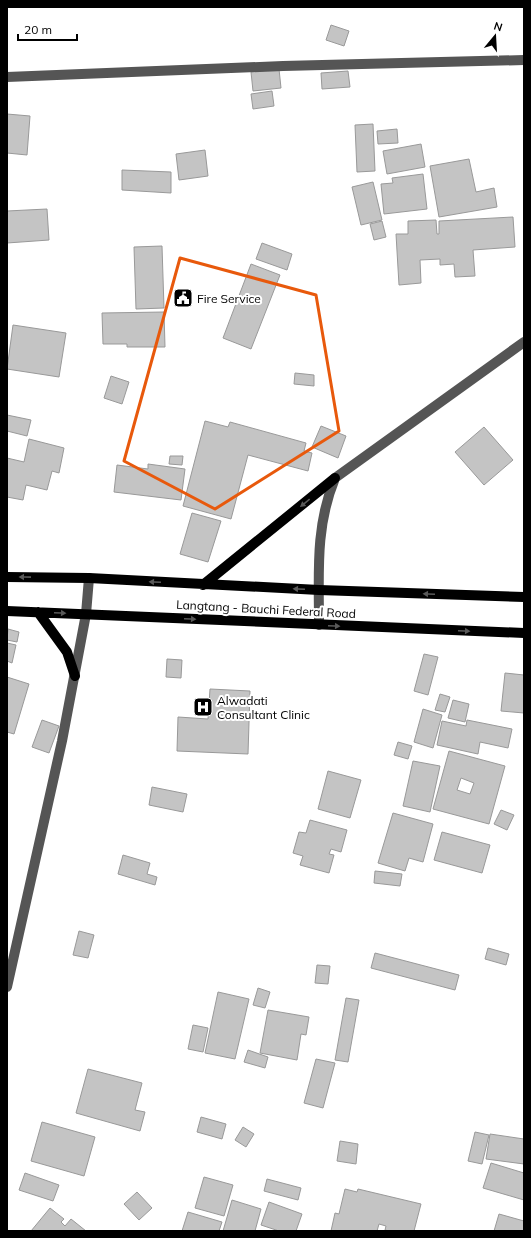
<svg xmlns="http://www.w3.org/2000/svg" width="531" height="1238" viewBox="0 0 531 1238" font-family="Mulish,sans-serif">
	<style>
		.building { fill: #c4c4c4; stroke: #999; fill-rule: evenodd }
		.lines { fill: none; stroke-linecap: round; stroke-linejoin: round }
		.minor { stroke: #555; stroke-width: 10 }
		.major { stroke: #000; stroke-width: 10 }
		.oneway { fill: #595959 }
		.marked { fill: none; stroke: #e8590c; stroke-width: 3; stroke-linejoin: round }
		.labels { text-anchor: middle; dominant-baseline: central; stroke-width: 4; stroke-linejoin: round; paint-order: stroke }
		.poi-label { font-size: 12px; fill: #000; stroke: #fff; text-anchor: start }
		.street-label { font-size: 12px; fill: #000; stroke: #fff }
	</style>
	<rect width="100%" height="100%" fill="#fff"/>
	<!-- building -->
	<path class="building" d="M331 25 349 31 344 46 326 40Z
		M279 69 281 88 253 91 251 72Z
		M348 71 350 87 322 89 321 73Z
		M272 91 274 106 253 109 251 94Z
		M7 114 30 116 27 155 7 153Z
		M373 124 375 171 357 172 355 125Z
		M397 129 398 143 378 144 377 131Z
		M421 144 425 167 387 174 383 151Z
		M205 150 208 176 179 180 176 154Z
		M469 159 476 192 494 188 497 207 439 217 430 166Z
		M122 170 171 172V193L122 190Z
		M423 174 427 209 384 214 381 184 393 183 392 178Z
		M373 182 382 220 361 225 352 187Z
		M47 209 49 240 7 243V211Z
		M513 217 515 247 473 250 475 276 455 277 454 264 440 265V259L420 260 421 283 399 285 396 234H408V221L436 220 437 234H439V221Z
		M382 221 386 237 374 240 370 224Z
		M262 243 292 254 287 270 256 259Z
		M162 246 164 308 136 309 134 247Z
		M251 264 280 275 251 349 223 338Z
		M164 312 165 347H127V344H103L102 313Z
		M13 325 66 333 59 377 7 369Z
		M295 373 314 375V386L294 384Z
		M111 376 129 382 122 404 104 398Z
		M7 415 31 420 27 436 7 431Z
		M205 421 228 427 230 422 306 443 304 451 312 453 308 471 248 455 231 519 183 506Z
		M321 426 346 436 338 458 312 447Z
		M484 427 513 460 484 485 455 452Z
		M29 439 64 448 59 473 52 471 47 490 26 485 23 500 7 497V458L24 462Z
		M170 456H183L182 465 169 464Z
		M148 464 185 469 181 500 114 492 117 465 148 469Z
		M192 513 221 521 208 562 180 554Z
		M8 629 19 632 17 642 7 640Z
		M7 643 16 645 12 663 7 661Z
		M424 654 438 657 428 695 414 691Z
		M167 659 182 660 181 678 166 677Z
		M505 673 524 675V713L501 711Z
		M7 677 29 684 14 734 7 732Z
		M210 689 250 691 248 754 177 751 178 717 208 719Z
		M440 694 450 697 445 712 435 710Z
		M453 700 469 704 465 722 448 718Z
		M423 709 442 715 433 748 414 742Z
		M42 720 59 726 49 753 32 747Z
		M467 720 512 729 508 748 480 742 478 754 437 745 442 721 466 726Z
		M398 742 412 746 408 759 394 755Z
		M449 751 505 766 489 824 433 809ZM461 778 474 783 470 794 457 790Z
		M413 761 440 766 430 812 403 806Z
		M328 771 361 780 350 818 318 809Z
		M152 787 187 794 183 812 149 805Z
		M501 810 514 815 507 830 494 824Z
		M393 813 433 824 423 862 409 858 405 871 378 863Z
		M310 820 347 830 341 852 331 849 329 854 334 855 329 873 300 865 303 856 293 853 299 832 306 833Z
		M442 832 490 845 482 873 434 860Z
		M123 855 150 863 147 874 157 877 155 885 118 874Z
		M375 871 402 874 400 886 374 883Z
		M79 931 94 935 88 958 73 955Z
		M488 948 509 954 506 965 485 959Z
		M375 953 459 975 455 990 371 968Z
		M317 965 330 966 328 984 315 983Z
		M258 988 270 992 265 1008 253 1005Z
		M218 992 249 999 235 1059 205 1053Z
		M346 998 359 1000 348 1062 335 1060Z
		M268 1010 309 1017 306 1035 301 1034 297 1060 260 1053Z
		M193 1025 208 1028 203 1052 188 1049Z
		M248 1050 268 1057 265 1068 244 1062Z
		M316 1059 335 1063 323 1108 304 1103Z
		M88 1069 142 1083 135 1110 145 1112 140 1131 76 1113Z
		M201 1117 226 1124 222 1139 197 1132Z
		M42 1122 95 1137 84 1176 31 1161Z
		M243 1127 254 1134 246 1147 235 1140Z
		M475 1132 489 1135 482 1164 468 1161Z
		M490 1134 524 1139V1164L486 1159Z
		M340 1141 358 1144 356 1164 337 1161Z
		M491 1163 524 1173V1200L483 1188Z
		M25 1173 59 1185 53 1201 19 1190Z
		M204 1177 233 1185 224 1216 195 1208Z
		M267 1179 301 1188 298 1200 264 1191Z
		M345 1189 357 1192 358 1189 421 1204 414 1231H389L385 1230 386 1226 379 1224 377 1231H331L335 1213 339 1214Z
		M137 1192 152 1208 139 1220 124 1204Z
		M232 1200 261 1209 255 1231H223Z
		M269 1202 302 1214 296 1231H279L261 1225Z
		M50 1208 64 1219 61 1222 65 1226 71 1219 86 1231H31Z
		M188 1212 222 1222 219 1231H182Z
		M499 1214 524 1221V1231H494Z"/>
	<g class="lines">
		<!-- minor -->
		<path class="minor" d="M7 77 283 66 524 60
			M319 625C319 573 315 527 335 478L524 342
			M7 987 62 741 86 614 89 578"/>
		<!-- major -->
		<path class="major" d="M7 577 89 578 319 590 524 597
			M203 585 335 478
			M7 611 524 633
			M38 612 67 652 75 676"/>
	</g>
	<!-- one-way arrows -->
	<defs><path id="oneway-solid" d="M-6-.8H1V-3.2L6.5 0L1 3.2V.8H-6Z"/></defs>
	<g class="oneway">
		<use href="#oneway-solid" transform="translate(305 503) rotate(141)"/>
		<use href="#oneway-solid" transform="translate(25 577) rotate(-179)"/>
		<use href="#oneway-solid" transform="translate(155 582) rotate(-177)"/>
		<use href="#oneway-solid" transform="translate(299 589) rotate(-177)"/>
		<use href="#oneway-solid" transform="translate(429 594) rotate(-178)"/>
		<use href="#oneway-solid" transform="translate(60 613) rotate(2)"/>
		<use href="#oneway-solid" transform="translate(190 619) rotate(3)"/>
		<use href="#oneway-solid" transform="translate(334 626) rotate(2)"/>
		<use href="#oneway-solid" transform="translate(464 631) rotate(2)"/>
	</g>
	<!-- marked area -->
	<path class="marked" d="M180 258 316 295 339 431 215 509 124 461Z"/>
	<!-- icons -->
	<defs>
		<symbol id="civic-square" viewBox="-11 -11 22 22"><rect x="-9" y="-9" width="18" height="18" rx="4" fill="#000" stroke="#fff"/><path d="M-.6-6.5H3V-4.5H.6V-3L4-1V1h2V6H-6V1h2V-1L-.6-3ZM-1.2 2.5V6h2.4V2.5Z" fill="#fff"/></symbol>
		<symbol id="hospital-square" viewBox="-11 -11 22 22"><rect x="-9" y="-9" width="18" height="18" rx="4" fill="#000" stroke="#fff"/><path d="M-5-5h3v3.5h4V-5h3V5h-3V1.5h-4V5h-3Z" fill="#fff"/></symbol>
	</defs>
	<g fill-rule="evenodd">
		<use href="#civic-square" x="172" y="287" width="22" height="22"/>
		<use href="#hospital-square" x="192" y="696" width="22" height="22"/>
	</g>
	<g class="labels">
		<!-- poi labels -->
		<g class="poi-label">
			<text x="197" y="298">Fire Service</text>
			<text x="217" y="700">Alwadati<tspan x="217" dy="14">Consultant Clinic</tspan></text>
		</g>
		<!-- street labels -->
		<g class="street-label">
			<text transform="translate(266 609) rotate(3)">Langtang - Bauchi Federal Road</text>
		</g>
	</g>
	<!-- border -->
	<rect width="531" height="1238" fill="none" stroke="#000000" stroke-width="16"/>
	<!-- north arrow -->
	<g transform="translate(495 36) rotate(18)" stroke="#ffffff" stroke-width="3" paint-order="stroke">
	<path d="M0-3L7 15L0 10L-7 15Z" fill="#000000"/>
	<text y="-6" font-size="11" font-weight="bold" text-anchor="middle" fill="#000000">N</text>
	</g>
	<!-- scale -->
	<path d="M18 34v6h59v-6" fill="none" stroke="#000000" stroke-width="2"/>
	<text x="24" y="34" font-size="12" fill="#000000" stroke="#ffffff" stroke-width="3" paint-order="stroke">20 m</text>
</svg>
